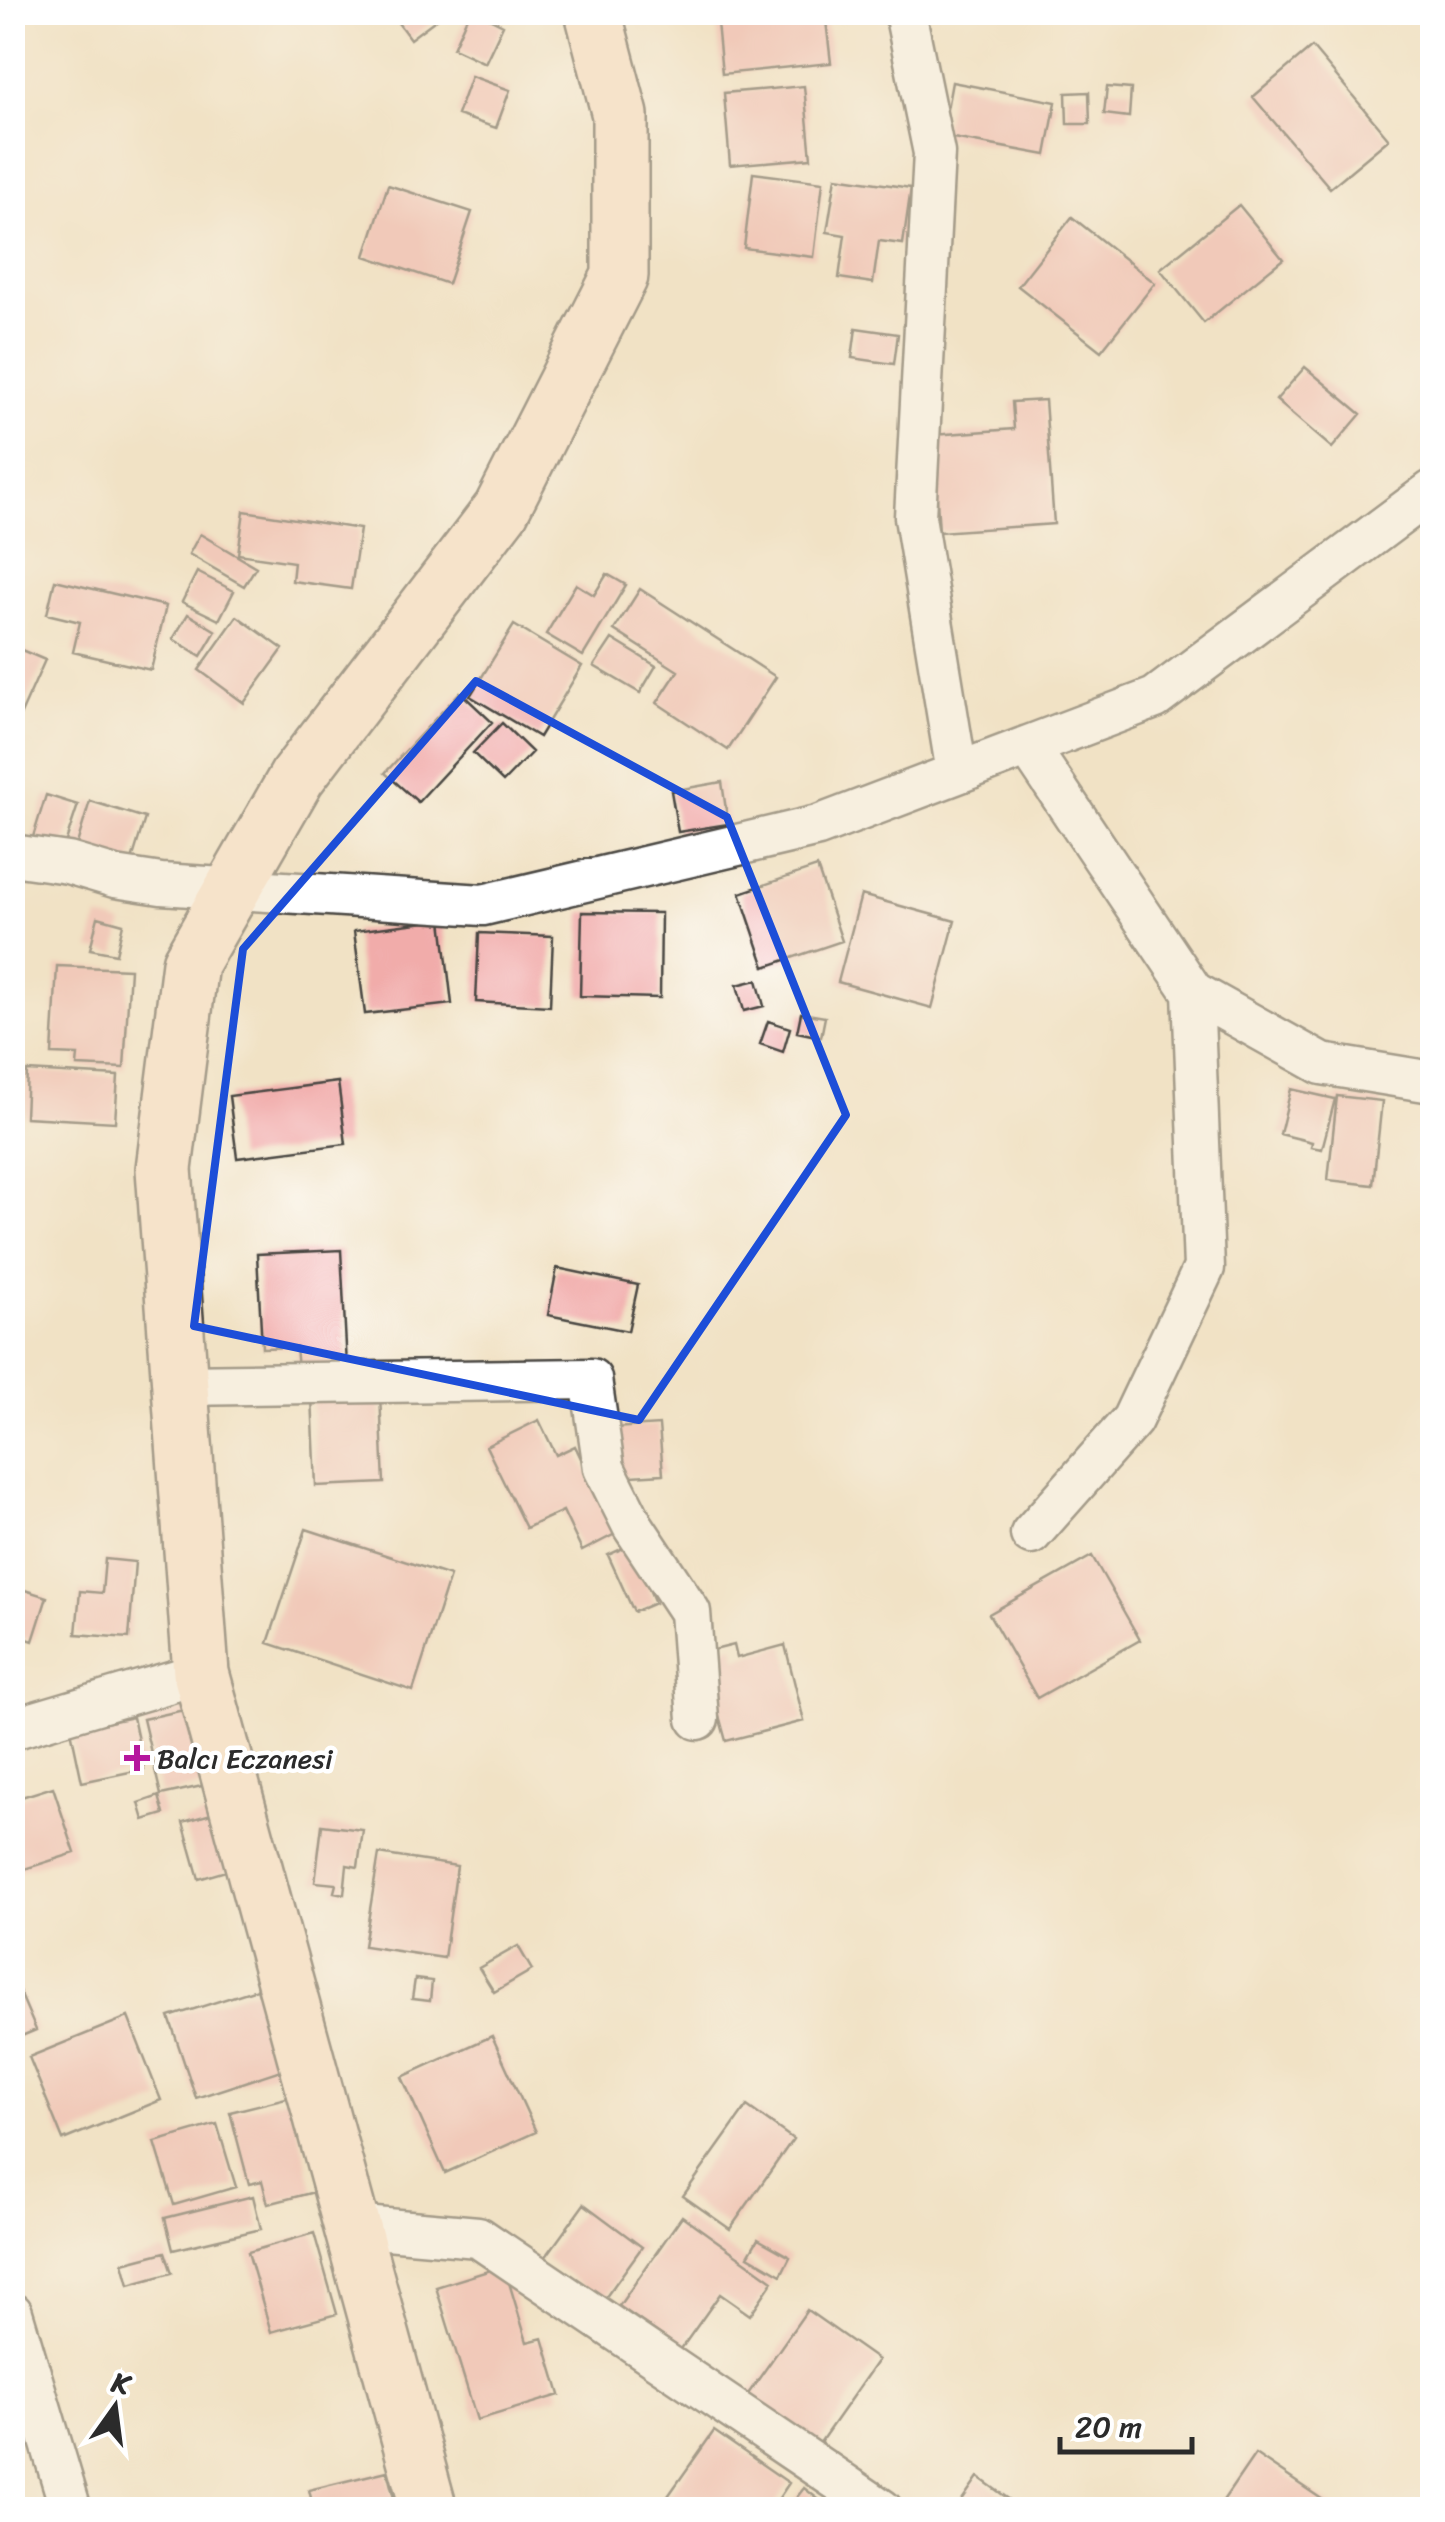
<svg xmlns="http://www.w3.org/2000/svg" width="1445" height="2522" viewBox="0 0 1445 2522" font-family="Sriracha,sans-serif">
	<style>
		.building { fill: #f1acaa }
		.lines { fill: none; stroke-linecap: round; stroke-linejoin: round }
		.minor-casing { stroke: #494642; stroke-width: 45 }
		.secondary-casing { stroke: #494642; stroke-width: 60 }
		.minor { stroke: #fff; stroke-width: 40 }
		.secondary { stroke: #fde4d1; stroke-width: 55 }
		.marked { fill: none; stroke: #1d4ed8; stroke-width: 8; stroke-linejoin: round }
		.poi-dot { fill: #b5179e; stroke: #fff; stroke-width: 4 }
		.labels { text-anchor: middle; dominant-baseline: central; stroke-width: 9; stroke-linejoin: round; paint-order: stroke }
		.poi-label { font-size: 28px; fill: #2b2b2b; stroke: #fff; text-anchor: start }
	</style>
	<rect width="100%" height="100%" fill="#fff"/>
	<filter id="ink" filterUnits="userSpaceOnUse"><feTurbulence type="fractalNoise" baseFrequency=".01" numOctaves="2"/><feDisplacementMap in="SourceGraphic" scale="20" xChannelSelector="R" yChannelSelector="G"/><feConvolveMatrix kernelMatrix="1 2 1 2 8 2 1 2 1" color-interpolation-filters="sRGB"/></filter>
	<filter id="wash" filterUnits="userSpaceOnUse"><feTurbulence type="fractalNoise" baseFrequency=".0048" numOctaves="4" result="noise"/><feDisplacementMap in="SourceGraphic" scale="40" xChannelSelector="R" yChannelSelector="G"/><feGaussianBlur stdDeviation="2.25" result="paint"/><feColorMatrix in="noise" values="0 0 0 0 0 0 0 0 0 0 0 0 0 0 0 0 0 1.4 0 .05"/><feComposite in="paint" operator="in"/></filter>
	<g filter="url(#wash)">
		<rect width="100%" height="100%" fill="#f1e2c5"/>
		<g id="blocks">
			<!-- building -->
			<path class="building" d="M390 12H446L410 39Z
				M469 12H477L503 25 485 63 453 48Z
				M716 12H825L831 63 722 74Z
				M1312 47 1389 139 1330 188 1253 97Z
				M471 76 510 90 496 128 457 115Z
				M952 82 1056 102 1046 155 942 136Z
				M804 86 811 158 730 165 724 93Z
				M1107 87 1131 89 1129 117 1104 114Z
				M1089 92 1090 124H1067L1066 93Z
				M753 173 823 182 814 257 744 248Z
				M836 177 911 188 903 244 879 241 873 283 839 278 845 235 827 232Z
				M388 185 472 212 448 284 365 256Z
				M1239 205 1283 259 1204 323 1160 269Z
				M1072 217 1155 283 1101 351 1018 286Z
				M856 328 898 334 894 364 852 358Z
				M1305 367 1361 414 1332 448 1276 400Z
				M1045 400 1054 524 939 532 933 435 1014 429 1012 402Z
				M244 511 360 529 351 589 292 581 294 562 238 554Z
				M200 534 256 567 244 586 189 554Z
				M197 572 234 591 219 620 182 602Z
				M607 574 626 585 583 656 546 634 576 584 594 595Z
				M55 580 166 606 151 670 73 652 80 622 47 614Z
				M640 589 776 677 728 750 657 703 678 671 614 630Z
				M188 614 216 631 201 656 173 639Z
				M237 616 283 649 244 703 199 670Z
				M514 625 582 666 539 737 470 696Z
				M612 639 656 666 640 693 594 666Z
				M12 646 45 660 12 734Z
				M460 692 492 722 418 802 385 773Z
				M502 723 532 752 503 782 473 753Z
				M722 782 728 824 678 832 671 791Z
				M46 795 78 805 64 847 33 837Z
				M90 801 145 818 129 870 74 854Z
				M817 867 842 941 765 967 740 893Z
				M861 895 955 921 932 1008 838 982Z
				M582 912 661 913 660 998 580 996Z
				M98 917 123 924 116 954 90 949Z
				M442 920 452 1004 365 1014 354 931Z
				M479 933 553 936 550 1006 476 1002Z
				M57 966 130 969 124 1068 77 1066 78 1055 52 1054Z
				M757 980 764 1006 744 1011 737 985Z
				M801 1013 825 1017 821 1037 797 1032Z
				M768 1021 790 1028 783 1052 760 1044Z
				M27 1071 118 1076 115 1122 25 1117Z
				M338 1082 346 1144 237 1158 229 1096Z
				M1291 1089 1335 1099 1322 1149 1311 1147 1312 1142 1280 1134Z
				M1337 1096 1382 1101 1373 1185 1328 1180Z
				M1430 1121H1432V1190L1422 1189Z
				M341 1250 347 1366 298 1369 296 1347 262 1348 257 1254Z
				M557 1268 638 1285 628 1331 548 1315Z
				M380 1394 384 1483 316 1486 312 1397Z
				M539 1420 556 1455 575 1446 617 1533 582 1551 563 1511 526 1528 486 1446Z
				M659 1425 663 1474 616 1477 613 1428Z
				M306 1529 450 1576 413 1691 268 1643Z
				M630 1545 655 1603 634 1612 608 1555Z
				M1092 1556 1140 1640 1037 1698 989 1614Z
				M105 1559 135 1562 129 1638 76 1634 80 1591 102 1593Z
				M12 1586 47 1597 33 1641 12 1634Z
				M734 1645 737 1658 785 1645 804 1721 726 1741 702 1653Z
				M193 1708 211 1784 161 1795 143 1719Z
				M133 1717 144 1769 82 1782 71 1730Z
				M53 1787 75 1853 12 1873V1800Z
				M159 1796 164 1814 144 1820 139 1803Z
				M211 1814 226 1871 199 1879 183 1822Z
				M322 1825 363 1830 358 1867 347 1865 344 1894 334 1892 336 1884 315 1882Z
				M379 1854 457 1866 444 1958 364 1946Z
				M518 1946 532 1970 494 1992 479 1968Z
				M12 1974 36 2030 12 2040Z
				M415 1979 432 1981 430 2001 412 1999Z
				M266 1986 293 2066 196 2098 169 2017Z
				M128 2017 161 2100 63 2140 29 2057Z
				M492 2036 536 2132 445 2173 402 2077Z
				M290 2097 314 2192 268 2204 262 2181 249 2184 230 2112Z
				M747 2106 793 2139 730 2229 683 2196Z
				M217 2124 236 2187 174 2205 155 2142Z
				M253 2196 261 2229 173 2250 165 2218Z
				M584 2204 642 2247 603 2301 545 2258Z
				M682 2216 773 2281 750 2315 720 2294 681 2349 619 2306Z
				M314 2233 337 2314 271 2332 248 2252Z
				M758 2239 790 2257 781 2275 748 2256Z
				M165 2252 172 2273 129 2285 123 2263Z
				M504 2266 527 2342 543 2338 560 2395 477 2420 436 2287Z
				M807 2310 878 2360 817 2447 746 2397Z
				M714 2431 789 2483 771 2510H681L666 2499Z
				M1255 2454 1338 2510H1227L1220 2505Z
				M387 2471 397 2510H314L309 2490Z
				M978 2477 1024 2510H955Z
				M804 2488 832 2510H787Z"/>
		</g>
	</g>
	<g filter="url(#ink)">
		<use href="#blocks" fill-opacity="0" stroke="#494642" stroke-width="2.5"/>
		<g class="lines">
			<defs>
				<path id="minor" d="M905 12 934 153 915 517 957 773
					M1028 746 1193 992 1204 1268 1132 1420 1031 1534
					M12 855 68 863 115 877 161 884 483 905 818 826 1155 698 1432 491
					M1193 992 1322 1064 1432 1082
					M180 1385 591 1379 604 1468 633 1526 690 1612 698 1719
					M12 1729 201 1673
					M352 2226 478 2237 882 2510
					M12 2313 71 2510"/>
				<path id="secondary" d="M429 2510 201 1673 164 1169 190 963 297 777 501 510 620 276V115L593 12"/>
			</defs>
			<!-- minor casing -->
			<use href="#minor" class="minor-casing"/>
			<!-- secondary casing -->
			<use href="#secondary" class="secondary-casing"/>
			<!-- minor -->
			<use href="#minor" class="minor"/>
			<!-- secondary -->
			<use href="#secondary" class="secondary"/>
		</g>
	</g>
	<!-- marked area -->
	<path d="M0 0H1445V2522H0ZM476 681 727 817 846 1115 639 1420 194 1326 243 949Z" fill="#f1e2c5" fill-opacity=".55" fill-rule="evenodd"/>
	<path class="marked" d="M476 681 727 817 846 1115 639 1420 194 1326 243 949Z"/>
	<!-- markers -->
	<path class="poi-dot" d="M132 1743h10v10h10v10h-10v10h-10v-10h-10v-10h10z"/>
	<g class="labels">
		<!-- poi labels -->
		<g class="poi-label">
			<text x="157" y="1758">Balcı Eczanesi</text>
		</g>
	</g>
	<!-- margin -->
	<rect width="1445" height="2522" fill="none" stroke="#fff" stroke-width="50"/>
	<!-- north arrow -->
	<g transform="translate(115 2407) rotate(14)" stroke="#ffffff" stroke-width="8" paint-order="stroke">
	<path d="M0-8L18 38L0 25L-18 38Z" fill="#2b2b2b"/>
	<text y="-15" font-size="28" font-weight="bold" text-anchor="middle" fill="#2b2b2b">K</text>
	</g>
	<!-- scale -->
	<path d="M1060 2437v15h132v-15" fill="none" stroke="#2b2b2b" stroke-width="5"/>
	<text x="1075" y="2437" font-size="30" fill="#2b2b2b" stroke="#ffffff" stroke-width="8" paint-order="stroke">20 m</text>
</svg>
